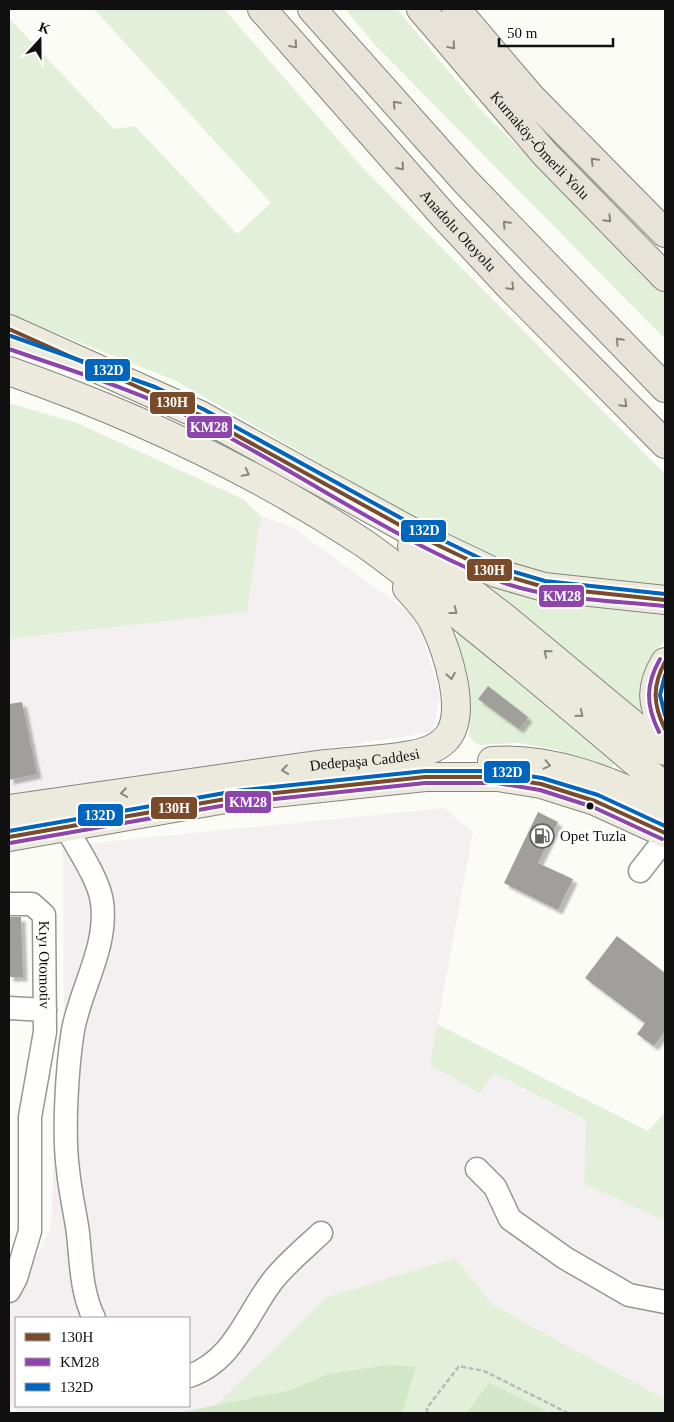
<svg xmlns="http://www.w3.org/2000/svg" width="674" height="1422" font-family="Georgia,serif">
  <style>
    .industrial { fill: #f4f0f2; fill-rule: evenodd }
    .green { fill: #e3f0d9 }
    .forest { fill: #d2e7c8 }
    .building { fill: #a09f9c; filter: url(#shadow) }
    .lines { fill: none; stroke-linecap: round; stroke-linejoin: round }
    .minor-casing { stroke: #969694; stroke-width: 25 }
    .major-casing { stroke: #848481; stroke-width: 30 }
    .highway-casing { stroke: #848481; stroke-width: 30 }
    .path { stroke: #b9b9b8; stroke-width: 2.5; stroke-dasharray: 5 2.5; stroke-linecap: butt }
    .minor { stroke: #fffffe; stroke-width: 22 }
    .major { stroke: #ebeadd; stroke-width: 28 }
    .highway { stroke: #e8e3d9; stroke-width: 28 }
    .bus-1-casing { stroke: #fff; stroke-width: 8 }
    .bus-2-casing { stroke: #fff; stroke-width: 8 }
    .bus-3-casing { stroke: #fff; stroke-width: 8 }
    .bus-1 { stroke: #7a4b2a; stroke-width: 4 }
    .bus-2 { stroke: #8e44ad; stroke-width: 4 }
    .bus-3 { stroke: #0065bd; stroke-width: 4 }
    .oneway { stroke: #87847f }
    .oneway2 { stroke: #888881 }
    .bus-dot { fill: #101010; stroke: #fff; stroke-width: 2 }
    .labels { text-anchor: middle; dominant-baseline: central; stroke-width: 5; stroke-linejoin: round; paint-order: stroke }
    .street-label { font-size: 15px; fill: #101010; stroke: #fff }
    .poi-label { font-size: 15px; fill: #101010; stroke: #fff; text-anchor: start }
    .line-badge { stroke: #fff; stroke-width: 2 }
    .badge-label { font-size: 14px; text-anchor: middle; font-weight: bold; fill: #fff }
  </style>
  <defs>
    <filter id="shadow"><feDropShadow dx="4.5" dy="4.5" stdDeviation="1" flood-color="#0004"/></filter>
  </defs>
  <rect width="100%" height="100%" fill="#fcfcf7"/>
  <path class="industrial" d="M261 516 292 527 418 619 440 696 433 732 9 798V639L247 612Z
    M444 808 473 832 430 1065 494 1073 586 1122 584 1184 665 1221V1399L493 1305 455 1258 208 1413H22L9 1405V1309L51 1227 57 1067 64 1049 63 846ZM16 1318H189V1406H16Z"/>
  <path class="green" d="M94 9H224L362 167 665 474V588L570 580 483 556 176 381 9 314V18L114 129 135 126 237 234 271 203Z
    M345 9H397L480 109 665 293V339L376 46Z
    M9 403 77 423 243 499 261 516 247 612 9 639Z
    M478 575 665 611V641C642 664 639 677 641 709L638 714 475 579Z
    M460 633 617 760 610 769 555 749 517 743 478 745 469 737C472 702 463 670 455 638Z
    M437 1024 648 1131 665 1113V1221L584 1184 586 1121 494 1073 480 1093 430 1065Z
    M455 1258 493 1305 665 1399V1413H208L327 1297Z"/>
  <path class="forest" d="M388 1365 416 1367 402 1413H177L288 1391 328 1374Z
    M489 1383 550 1413H466Z"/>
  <path class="building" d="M488 686 528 717 519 729 478 699Z
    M22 702 37 774 9 780V704Z
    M538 812 558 822 538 863 573 879 558 910 504 883Z
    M9 917H21L23 977H9Z
    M617 936 665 973V1031L654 1046 637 1034 645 1023 585 978Z"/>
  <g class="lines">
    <g class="minor-casing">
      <g id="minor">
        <path d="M66 827C77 848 99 879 102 902 108 947 81 987 73 1030 67 1067 63 1133 68 1170 70 1191 75 1212 78 1233 81 1261 81 1292 94 1318"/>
        <path d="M640 871 665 839"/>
        <path id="s1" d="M9 904H32L44 915 45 1032 30 1117V1231L16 1278 9 1291"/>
        <path d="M9 1008 45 1010"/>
        <path d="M477 1169 495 1187 510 1219 565 1258 629 1295 665 1302"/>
        <path d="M189 1376C234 1361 247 1313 274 1279 288 1262 305 1248 321 1233"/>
      </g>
    </g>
    <g class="major-casing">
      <g id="major">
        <path d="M9 329 200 415 425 539 496 573 544 587 665 600"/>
        <path d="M9 371C132 414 249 468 359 540 382 555 403 573 425 589 508 652 586 721 665 787"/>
        <path d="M412 546 505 618 665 751"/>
        <path d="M665 662C650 687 651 704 665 729"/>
        <path d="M492 761C551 757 615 781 665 809"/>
        <path id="s2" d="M9 809C111 795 214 780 317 765 348 761 380 761 411 755 423 753 437 748 445 740 470 715 446 648 433 621 426 608 417 599 407 588"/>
        <path d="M9 837 237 797 425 777H498L541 784 595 801 665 833"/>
      </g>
    </g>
    <g class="highway-casing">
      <g id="highway">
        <path id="s3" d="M262 9 444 216 510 287 665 444"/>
        <path d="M312 9 466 182 665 388"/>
        <path id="s4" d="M421 9 545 154 665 277"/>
        <path d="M456 9 531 97 665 233"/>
      </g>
    </g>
    <path class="path" d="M427 1413V1408L459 1366 484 1371 568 1413"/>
    <use href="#minor" class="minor"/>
    <use href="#major" class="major"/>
    <use href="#highway" class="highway"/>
    <g class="bus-1-casing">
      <path id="bus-1" d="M9 329 200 415 425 539 496 573 544 587 665 600
        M665 662C652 686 653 705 665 729
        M9 837 237 797 425 777H498L541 784 595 801 665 833"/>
    </g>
    <g class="bus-2-casing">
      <path id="bus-2" d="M9 349C72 371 136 390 196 420 296 470 389 537 493 579 546 600 608 600 664 606
        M659 732C646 706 645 685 660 659
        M10 843 238 803 425 783H497L540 790 593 807 662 839"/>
    </g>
    <g class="bus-3-casing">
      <path id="bus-3" d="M11 336 155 387 203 409 428 533 498 567 545 581 665 594
        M665 675 660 695 665 715
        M9 831 236 791 425 771H499L542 778 598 795 665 826"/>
    </g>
    <use href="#bus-1" class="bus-1"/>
    <use href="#bus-2" class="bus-2"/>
    <use href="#bus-3" class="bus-3"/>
  </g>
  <defs><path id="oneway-chevron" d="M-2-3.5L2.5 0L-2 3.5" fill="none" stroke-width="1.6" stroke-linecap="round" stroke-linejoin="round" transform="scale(1.25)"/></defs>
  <g class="oneway">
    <use href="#oneway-chevron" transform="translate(294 45) rotate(49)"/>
    <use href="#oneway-chevron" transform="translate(452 46) rotate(50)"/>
    <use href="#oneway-chevron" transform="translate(396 104) rotate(-132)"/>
    <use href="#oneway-chevron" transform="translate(594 161) rotate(-134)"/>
    <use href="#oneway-chevron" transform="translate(401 167) rotate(49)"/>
    <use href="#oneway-chevron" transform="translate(608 219) rotate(46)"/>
    <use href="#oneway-chevron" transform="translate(506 224) rotate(-133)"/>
    <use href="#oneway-chevron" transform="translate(511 287) rotate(46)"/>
    <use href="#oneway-chevron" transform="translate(619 341) rotate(-134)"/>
    <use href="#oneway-chevron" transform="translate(624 404) rotate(45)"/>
  </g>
  <g class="oneway2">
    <use href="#oneway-chevron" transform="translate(246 473) rotate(27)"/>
    <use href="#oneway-chevron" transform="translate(454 611) rotate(38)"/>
    <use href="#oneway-chevron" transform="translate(547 653) rotate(-140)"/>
    <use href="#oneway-chevron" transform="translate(451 676) rotate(80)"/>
    <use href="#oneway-chevron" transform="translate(580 714) rotate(39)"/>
    <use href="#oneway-chevron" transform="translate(547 765) rotate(13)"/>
    <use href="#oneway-chevron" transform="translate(285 770) rotate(172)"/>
    <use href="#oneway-chevron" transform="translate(124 793) rotate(172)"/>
  </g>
  <defs>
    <g id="fuel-ring" transform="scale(1.25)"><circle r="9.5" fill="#fff" stroke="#636361" stroke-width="1.5"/><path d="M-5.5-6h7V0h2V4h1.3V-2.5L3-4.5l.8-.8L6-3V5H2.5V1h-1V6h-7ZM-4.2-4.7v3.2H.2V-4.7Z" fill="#636361"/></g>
  </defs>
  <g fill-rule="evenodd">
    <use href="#fuel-ring" x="542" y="836"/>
  </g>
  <circle class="bus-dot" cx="590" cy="806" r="4.5"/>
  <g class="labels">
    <g class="street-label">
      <text stroke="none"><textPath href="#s4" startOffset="181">Kurnaköy-Ömerli Yolu</textPath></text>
      <text stroke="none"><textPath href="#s3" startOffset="296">Anadolu Otoyolu</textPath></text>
      <text stroke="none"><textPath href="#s2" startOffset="359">Dedepaşa Caddesi</textPath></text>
      <text stroke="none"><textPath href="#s1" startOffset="89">Kıyı Otomotiv</textPath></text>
    </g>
    <g class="poi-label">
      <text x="560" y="836">Opet Tuzla</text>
    </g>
  </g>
  <g class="line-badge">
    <rect x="84" y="358" width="47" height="24" rx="5" fill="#0065bd"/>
    <rect x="149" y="391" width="47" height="24" rx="5" fill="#7a4b2a"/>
    <rect x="186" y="415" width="47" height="24" rx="5" fill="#8e44ad"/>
    <rect x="400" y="519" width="47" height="24" rx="5" fill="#0065bd"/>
    <rect x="466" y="558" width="47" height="24" rx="5" fill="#7a4b2a"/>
    <rect x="538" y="584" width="47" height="24" rx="5" fill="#8e44ad"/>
    <rect x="483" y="760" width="48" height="24" rx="5" fill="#0065bd"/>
    <rect x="224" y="790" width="48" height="24" rx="5" fill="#8e44ad"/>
    <rect x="150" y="796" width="48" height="24" rx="5" fill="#7a4b2a"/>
    <rect x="77" y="803" width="47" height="24" rx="5" fill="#0065bd"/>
  </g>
  <g class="badge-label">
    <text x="108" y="375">132D</text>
    <text x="172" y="407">130H</text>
    <text x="209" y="432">KM28</text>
    <text x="424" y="535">132D</text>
    <text x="489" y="575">130H</text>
    <text x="562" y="601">KM28</text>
    <text x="507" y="777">132D</text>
    <text x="248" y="807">KM28</text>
    <text x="174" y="813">130H</text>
    <text x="100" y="820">132D</text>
  </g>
  <rect width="674" height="1422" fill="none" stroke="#101010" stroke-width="20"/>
  <rect x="15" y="1317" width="175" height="90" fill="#ffffff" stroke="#9f9f9f"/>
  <rect x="25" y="1333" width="25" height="8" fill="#7a4b2a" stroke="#9f9f9f"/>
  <text x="60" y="1342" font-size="15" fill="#101010">130H</text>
  <rect x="25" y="1358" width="25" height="8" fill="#8e44ad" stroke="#9f9f9f"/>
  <text x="60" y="1367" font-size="15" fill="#101010">KM28</text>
  <rect x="25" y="1383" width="25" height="8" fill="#0065bd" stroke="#9f9f9f"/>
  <text x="60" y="1392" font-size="15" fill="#101010">132D</text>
  <g transform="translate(40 40) rotate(21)" stroke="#ffffff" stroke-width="4" paint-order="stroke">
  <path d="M0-4L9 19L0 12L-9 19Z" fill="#101010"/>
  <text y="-8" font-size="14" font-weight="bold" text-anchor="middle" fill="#101010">K</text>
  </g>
  <path d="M499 38v8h114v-8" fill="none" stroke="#101010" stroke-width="2.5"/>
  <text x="507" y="38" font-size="15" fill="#101010" stroke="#ffffff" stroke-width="4" paint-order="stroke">50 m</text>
</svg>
